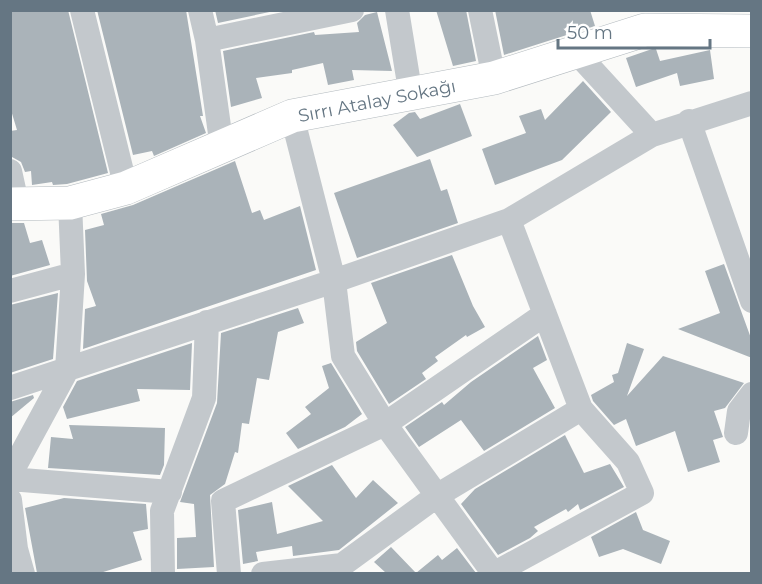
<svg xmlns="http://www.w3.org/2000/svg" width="762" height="584" font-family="Montserrat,sans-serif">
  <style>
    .building { fill: #aab3b9 }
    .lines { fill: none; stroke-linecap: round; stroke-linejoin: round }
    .secondary-casing { stroke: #b3babf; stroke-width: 34 }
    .minor { stroke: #c3c8cc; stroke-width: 24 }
    .secondary { stroke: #fff; stroke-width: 33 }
    .labels { text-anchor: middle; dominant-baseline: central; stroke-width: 6; stroke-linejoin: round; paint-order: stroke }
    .street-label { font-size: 18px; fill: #657683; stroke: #fff }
  </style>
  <rect width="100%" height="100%" fill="#fafaf8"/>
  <path class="building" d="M10 10H68L108 173 67 184 53 185 52 182 32 185 31 171 25 172 21 162 12 157 10 131 17 130 10 107Z
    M97 10H186L203 116H200L206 133 154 156 152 151 133 155Z
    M215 10H279L218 23Z
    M436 10H466L476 61 453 66Z
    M495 10H590L595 26 504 55Z
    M377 12 392 71 352 70 354 80 328 85 323 63 292 70V73L256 78 262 98 231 107 223 51 314 32 315 35 359 32 357 23 365 15Z
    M652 49H656L660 61 710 50 714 79 680 86 677 73 636 87 626 58Z
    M583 81 611 112 562 160 495 185 482 149 526 133 519 116 541 109 545 120Z
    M460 104 472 136 417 157 393 125 409 113 415 112 420 119Z
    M430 159 441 191 447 189 458 223 357 258 334 193Z
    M235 161 252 213 260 210 264 220 300 206 316 270 83 349 85 309 96 306 87 281 85 230 104 225 101 214 133 205Z
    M10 223H24L30 243 42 240 50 265 10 276Z
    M452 255 473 306 485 327 467 337 466 335 435 357 438 361 422 373 426 379 389 404 357 351 356 342 387 323 371 283Z
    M724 264 752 341V358L678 329 720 313 705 271Z
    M58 293 53 359 10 373V305Z
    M298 308 304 323 278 332 269 380 257 378 249 424 242 423 238 453 235 452 225 484 210 495 214 567 177 569V538L196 537 194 504 180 502 217 403 221 333Z
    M538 336 547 360 533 368 555 408 484 451 461 420 419 447 405 427 442 402 444 405 471 382Z
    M192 343 190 390 137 389 140 401 67 419 63 407 77 381Z
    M627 343 644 349 627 396 663 356 744 383 725 408 714 411 723 437 713 440 720 462 688 472 675 431 636 446 626 419 614 425 593 401 591 395 614 382 612 375 618 373Z
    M331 363 362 414 345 427 298 449 286 433 311 414 305 407 329 388 322 366Z
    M33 395 34 398 10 418V402Z
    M69 425 165 428 164 465 160 475 48 468 51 437 73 439Z
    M565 435 584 473 610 464 624 487 580 510 578 504 568 512 566 509 534 527 538 531 530 538 498 555 461 504 475 489Z
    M332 465 356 498 373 480 398 503 339 550 293 556 292 546 256 552 258 561 243 564 238 510 272 502 277 534 323 521 288 486Z
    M64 498 146 504 148 529 133 532 142 560 100 573H37L25 508Z
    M636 512 643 530 670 541 661 564 623 549 599 557 591 537Z
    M391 547 416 573 438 555 442 560 457 548 476 573H386L374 562Z"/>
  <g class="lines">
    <g class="secondary-casing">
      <path id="secondary" d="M10 204 70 203 126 188 292 116 494 78 645 30 752 31"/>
    </g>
    <path class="minor" d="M82 10 126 188
      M200 10 207 40 352 10
      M397 10 411 96
      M480 10 494 78
      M207 40 222 148
      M575 51 652 135
      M292 116 334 281 343 356 385 424 494 574
      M689 121 752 301
      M10 171 17 203
      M509 220 652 135 752 103
      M10 291 73 274
      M10 388 334 281 509 220 581 409 628 462 642 493 493 574
      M736 433 739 411 752 394
      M10 475 67 370 73 274 70 203
      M10 479 170 492
      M10 500 16 549 23 574
      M163 574 162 511 204 398 207 322
      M229 574 223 501 385 424 545 314
      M263 574 342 565 438 495 581 409"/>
    <use href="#secondary" class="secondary"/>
  </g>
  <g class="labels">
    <g class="street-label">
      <text transform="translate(377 101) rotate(-11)">Sırrı Atalay Sokağı</text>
    </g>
  </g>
  <rect width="762" height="584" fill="none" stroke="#657683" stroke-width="24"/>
  <path d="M558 39v9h152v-9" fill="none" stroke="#657683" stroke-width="3"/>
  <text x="567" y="39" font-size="18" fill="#657683" stroke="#ffffff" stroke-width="4.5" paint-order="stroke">50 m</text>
</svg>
